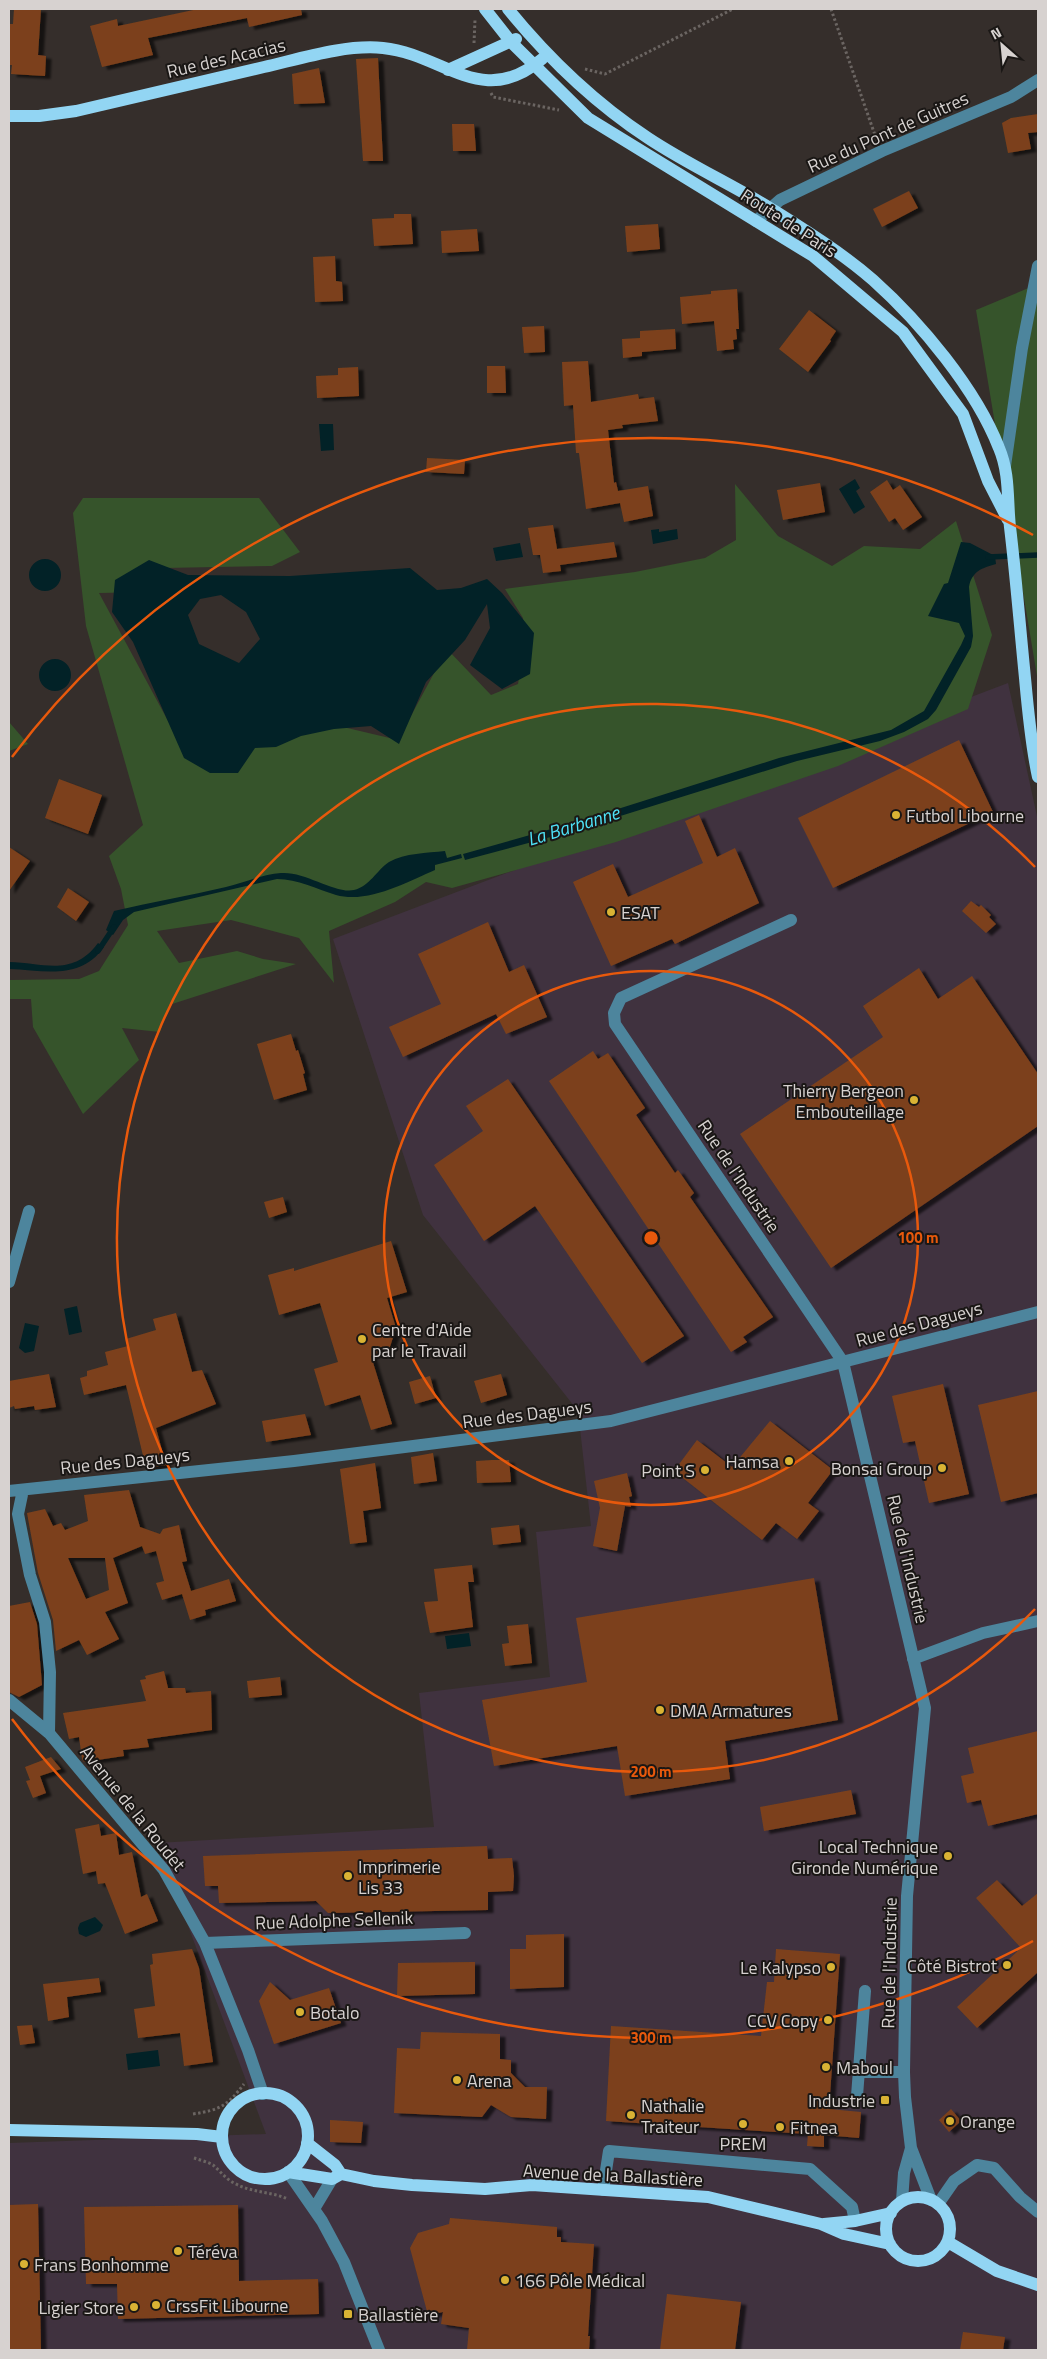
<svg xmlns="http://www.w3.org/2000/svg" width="1047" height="2359" font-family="'Titillium Web',sans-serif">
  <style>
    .industrial { fill: #40323f }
    .green { fill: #36542b }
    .water { fill: #022227; fill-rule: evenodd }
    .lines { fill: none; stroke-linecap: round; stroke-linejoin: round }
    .stream { stroke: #022227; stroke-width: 5.5 }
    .building { fill: #7c411b; fill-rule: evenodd; filter: url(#shadow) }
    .path { stroke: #6b6562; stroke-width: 3; stroke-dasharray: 2.5 2.5; stroke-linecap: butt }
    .minor { stroke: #4d859d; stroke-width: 12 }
    .major { stroke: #92d5f3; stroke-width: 12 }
    .ring { fill: none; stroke: #e8590c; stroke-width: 2.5 }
    .poi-dot { fill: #d9b334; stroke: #1a1715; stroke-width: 2 }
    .labels { text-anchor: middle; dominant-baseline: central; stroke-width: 4; stroke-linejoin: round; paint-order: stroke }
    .street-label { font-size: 18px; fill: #d7d2d0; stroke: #1a1715 }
    .poi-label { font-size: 18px; fill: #d7d2d0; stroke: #1a1715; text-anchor: start }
    .water-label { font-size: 19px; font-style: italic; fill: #4fe3f8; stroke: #1a1715 }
    .centre { fill: #e8590c; stroke: #1a1715; stroke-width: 2.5 }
    .ring-label { font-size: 15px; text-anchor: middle; font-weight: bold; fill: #e8590c; stroke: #1a1715; stroke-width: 4; stroke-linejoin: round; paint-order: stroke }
  </style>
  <defs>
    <filter id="shadow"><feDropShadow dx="5.5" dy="3" stdDeviation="1" flood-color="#0009"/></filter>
  </defs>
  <rect width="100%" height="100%" fill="#352e2b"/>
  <path class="industrial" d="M1008 683 1038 821V2350H9V2143L266 2134 157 1843 434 1827 419 1693 550 1677 536 1532 591 1526 578 1411 423 1215 333 939Z"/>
  <path class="green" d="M1038 284V682L976 310Z
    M735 484 778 536 832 566 864 546 920 549 956 521 992 635 968 709 838 766 616 842 452 888 426 882 395 902 329 931 334 983 299 938 231 920 157 931 179 963 237 951 263 959 296 964 169 1005 160 1032 122 1028 139 1060 83 1114 33 1027 31 999H9V980L79 979 99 971 128 925 121 889 109 856 143 825 86 626 73 513 83 498H259L300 552 272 566 163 568 149 592 99 593 174 732 305 718 398 740 447 649 491 695 518 684 524 646 523 618 505 589 635 572 705 558 736 540Z
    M9 722 28 744 9 751Z"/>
  <path class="water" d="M319 424H333L334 450 321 451Z
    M855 479 860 488 856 491 865 507 854 514 839 489Z
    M659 529V532L677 529 678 539 653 544 651 530Z
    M961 542 970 543 995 556 996 564C982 568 972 571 969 587L973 636 971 647 936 710 928 719 904 732 880 741 797 761 569 832 465 860 463 854 583 820 779 758 891 730 924 711 961 645 965 636 959 623 928 616 944 584 948 583Z
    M520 543 523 557 496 561 493 548Z
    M29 575a16 16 0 1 1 32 0a16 16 0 1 1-32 0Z
    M149 560 188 575 290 576 410 568 437 590 461 588 487 579 502 593 534 633 530 674 502 689 470 665 490 628 487 604 465 640 426 682 399 744 371 726 334 729 301 736 276 747 255 748 238 773H210L184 758 133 642 112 612 115 580ZM221 595 246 612 260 639 239 663 199 644 188 615 200 599Z
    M39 675a16 16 0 1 1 32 0a16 16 0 1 1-32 0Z
    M445 851 447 858 461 854 462 858 435 865V870C407 882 368 904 336 895 316 889 298 879 277 879L134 912 123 920 113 935 106 930 114 911C151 902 189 896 226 887 244 883 262 874 281 873 305 871 335 894 354 890 370 886 376 871 389 862 405 853 427 853 445 851Z
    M98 943 104 947C80 981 44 970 9 969V962C45 963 73 977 98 943Z
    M77 1306 82 1332 69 1335 64 1309Z
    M25 1323 39 1326 34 1351 25 1353 19 1348Z
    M469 1633 471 1646 447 1649 445 1636Z
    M95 1917 103 1925 100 1931 86 1937 79 1934 78 1928 80 1923Z
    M158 2050 160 2066 128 2070 126 2054Z"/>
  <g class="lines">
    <path class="stream" d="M988 557 1038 555
      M98 951 114 927"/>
  </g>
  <path class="building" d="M14 9H41L38 55 46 56 45 76 11 74 12 65H9V24H13Z
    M198 9H301L302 15 249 27 247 18 148 38 153 55 102 67 90 26 117 19 118 26Z
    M378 58 383 161H363L356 59Z
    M319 68 325 103 294 104 292 74Z
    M1038 114V132L1028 133 1031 149 1008 153 1002 123 1011 118Z
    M452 124H474L476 151H453Z
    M909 191 918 208 882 227 873 209Z
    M394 214H411L413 244 374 246 372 219 394 218Z
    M658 224 660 249 627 252 625 226Z
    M477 229 479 251 442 253 441 231Z
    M335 256 336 281 342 282 343 301 315 302 313 257Z
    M737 289 739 329H736L737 339 733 340 734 349 717 351 714 321 682 324 680 297 711 294V291Z
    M809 310 836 331 830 340 831 341 808 372 779 349Z
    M544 326 545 352 524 353 522 327Z
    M675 329 676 349 642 352V356L623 358 622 339 640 338V331Z
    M588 361 591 402 638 394 639 399 654 397 658 421 622 425 623 428 608 430 614 483 616 482 618 491 648 486 653 516 624 522 620 503 586 509 579 453H576L573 405 564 406 562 362Z
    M487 366H505L506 393H487Z
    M358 367 359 396 317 398 316 376 338 375V368Z
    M427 458 465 460 464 474 426 472Z
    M887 480 893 490 900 485 922 517 903 530 895 518 889 522 870 492Z
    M820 483 825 512 783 520 777 490Z
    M553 525 557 549 614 542 617 557 560 565 561 571 543 573 540 555H533L528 528Z
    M959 740 993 812 833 888 798 818Z
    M59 779 102 795 88 834 45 818Z
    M699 815 717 857 735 848 759 903 675 944 672 939 611 966 573 882 613 864 628 897 703 863 685 821Z
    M9 847 30 861 9 891Z
    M68 888 89 902 76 921 57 907Z
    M971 901 979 907 981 905 991 915 989 917 996 924 986 933 962 911Z
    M488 922 509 972 524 965 547 1017 506 1034 496 1014 403 1057 389 1027 441 1004 418 954Z
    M919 968 938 999 972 976 1038 1074V1126L831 1268 740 1134 883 1037 863 1006Z
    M291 1034 296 1051 298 1050 305 1073 303 1074 307 1090 274 1100 257 1044Z
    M593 1051 598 1059 608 1053 645 1108 636 1115 675 1173 678 1170 694 1193 690 1197 773 1317 743 1337 747 1342 731 1352 549 1081Z
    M508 1079 684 1336 642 1363 535 1206 484 1241 434 1165 483 1131 466 1106Z
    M283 1197 287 1212 269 1218 264 1202Z
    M391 1241 407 1292 387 1298 396 1328 389 1350 371 1356 392 1424 371 1430 360 1395 325 1406 314 1369 338 1362 320 1303 279 1315 268 1275 294 1268V1271Z
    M176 1313 192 1372 202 1370 216 1404 156 1428 166 1465 146 1468 126 1385 84 1395 80 1378 87 1376V1371L108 1365 105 1352 128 1346 126 1339 156 1330 153 1319Z
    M49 1374 56 1407 35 1410 34 1406 15 1409 14 1406 9 1408V1381Z
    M501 1374 507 1395 481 1403 474 1381Z
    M430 1376 436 1398 415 1404 409 1382Z
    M943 1384 969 1494 929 1503 915 1441 903 1443 892 1396Z
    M1038 1391V1493L1001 1502 978 1405Z
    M305 1414 311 1435 266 1442 262 1421Z
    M770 1421 833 1470 808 1503 819 1511 797 1539 776 1523 762 1540 674 1471 697 1440 732 1467Z
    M433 1453 437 1481 414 1484 411 1457Z
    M492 1460H509L511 1482 477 1483 476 1461Z
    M375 1463 381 1508 363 1511 367 1542 350 1544 340 1469Z
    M627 1473 632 1496 629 1497 631 1507 625 1506 617 1551 593 1546 600 1508 594 1481Z
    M129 1490 140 1527 160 1534 163 1529 179 1525 187 1561 182 1562 191 1591 229 1579 236 1601 205 1610 206 1615 190 1620 182 1594 162 1600 156 1583 164 1581 156 1551 145 1554 142 1546 113 1558 128 1603 105 1612 119 1639 87 1655 79 1640 56 1651 53 1620 38 1573 27 1513 45 1509 53 1526 61 1523 65 1530 88 1521 84 1495ZM68 1558H105L109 1590 86 1599Z
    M519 1525 521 1542 493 1545 491 1528Z
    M472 1565 474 1582H468L473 1627 430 1633 424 1602 438 1601 434 1569Z
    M814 1578 838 1720 725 1741 730 1779 625 1796 617 1746 494 1766 482 1700 587 1682 576 1618Z
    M30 1602 37 1624 42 1685 19 1697 9 1692V1606Z
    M528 1624 532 1663 505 1666 502 1644 509 1643 507 1626Z
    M164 1671 168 1688H185L186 1693 211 1691 212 1730 147 1739 149 1747 123 1750 124 1756 84 1762 82 1759 79 1737 69 1739 63 1713 146 1701 140 1680 146 1679 145 1676Z
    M280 1677 282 1695 249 1698 247 1681Z
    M1038 1731V1814L988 1826 981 1800 967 1803 961 1776 974 1773 968 1748Z
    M51 1757 61 1769 40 1776 46 1793 33 1798 26 1781 30 1780 25 1767Z
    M851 1790 856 1814 764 1831 760 1807Z
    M99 1824 101 1836 116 1833 119 1855 132 1852 141 1897 147 1894 158 1921 125 1934 105 1883 98 1884 96 1871 83 1874 75 1829Z
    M487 1846 488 1859 512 1858 514 1876 513 1891 488 1892V1910L328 1913 316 1901 219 1903 218 1886H205L203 1856Z
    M997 1880 1022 1906 1038 1893V1972L977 2028 957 2007 1021 1948 976 1898Z
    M564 1934V1987L510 1989V1949H526V1935Z
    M192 1949 199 1968 213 2062 184 2066 180 2033 138 2038 134 2009 155 2006 150 1965 153 1964 152 1954Z
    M776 1949 840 1954 829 2109 861 2112 859 2138 824 2135V2147L807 2146 808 2134 606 2121 611 2026 761 2036 767 1982H774Z
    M475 1962V1994L397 1996 398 1963Z
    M99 1978 101 1992 67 1997 69 2017 48 2021 43 1984Z
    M270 1982 290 2000 329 1988 341 2023 274 2044 259 2001Z
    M32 2025 35 2043 20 2045 17 2026Z
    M421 2032 500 2034V2059L511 2060V2073L525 2087H547L546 2119 511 2117 491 2105 482 2117 394 2113 397 2048 420 2049Z
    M951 2109 961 2121 949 2132 939 2120Z
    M330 2120 363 2122 361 2143 330 2142Z
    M38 2204 41 2350H9V2205Z
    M238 2205 239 2281 318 2279 319 2314 118 2319 117 2284H86L84 2207Z
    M450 2218 557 2227V2237H561V2242L594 2244 588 2336H590L589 2350H467L469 2328 441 2324 443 2312 428 2315 410 2248 418 2233 449 2224Z
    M667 2294 741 2302 735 2350H660Z
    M963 2332 1005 2337 1003 2350H960Z"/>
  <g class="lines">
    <path class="path" d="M831 9 876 138
      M474 43 475 20
      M585 69 605 74 733 9
      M491 93 493 97 559 110
      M193 2114C220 2110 227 2106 244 2084
      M194 2158C200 2160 208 2162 213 2165 220 2171 226 2179 234 2183 252 2193 269 2191 288 2199"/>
    <path class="minor" d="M756 221 780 200 882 151 1011 97 1038 80
      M1005 466 1022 348 1038 266
      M791 920 621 998 614 1013 615 1024 843 1362 925 1708 907 1896 904 2072 905 2097 911 2148 931 2200
      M9 1282 29 1211
      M23 1490 18 1514 30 1575 45 1622 50 1672 49 1733
      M9 1491 294 1461 611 1421 1038 1312
      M913 1659 983 1633 1038 1621
      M9 1700 49 1733 164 1870 205 1943 248 2050 263 2094
      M205 1943 465 1933
      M859 2072H904
      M857 2096 865 1991
      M288 2172 322 2221 344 2262 379 2350
      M603 2190 609 2151 810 2169 852 2207 855 2221
      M902 2201 904 2173 911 2148
      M938 2204 954 2181 977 2165 994 2168 1020 2197 1038 2212
      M314 2209 332 2179"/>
    <path class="major" d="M485 9 511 42 588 118 813 256 903 332 963 414 988 481 1008 520
      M508 9C548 58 595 103 648 138 687 164 731 184 770 208 805 230 842 253 873 280 921 323 976 389 999 448 1010 474 1007 500 1010 527 1016 577 1020 628 1025 678 1028 711 1031 745 1038 777
      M448 70 516 39
      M9 116H39L76 111C138 96 201 82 264 67 299 59 346 44 383 48 444 54 482 110 542 59
      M222 2136a43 43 0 1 1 86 0a43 43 0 1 1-86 0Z
      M9 2130 197 2134 222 2137
      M307 2143 335 2165 341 2174
      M288 2172 332 2179 341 2174 374 2181 412 2185 485 2189 532 2185 708 2197 821 2224 844 2234 890 2244
      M886 2229a32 32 0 1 1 64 0a32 32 0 1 1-64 0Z
      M824 2224 855 2221 891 2213
      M948 2242 997 2271 1038 2285"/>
  </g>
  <g class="ring">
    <circle cx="651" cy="1238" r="267"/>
    <path d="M1035 1609A534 534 0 1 1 1035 867"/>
    <path d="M1033 1941A800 800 0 0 1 12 1719M12 757A800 800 0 0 1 1033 535"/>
  </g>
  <g class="poi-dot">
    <circle cx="896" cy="815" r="5"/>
    <circle cx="611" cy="912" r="5"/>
    <circle cx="914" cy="1100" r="5"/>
    <circle cx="362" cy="1339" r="5"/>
    <circle cx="789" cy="1461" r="5"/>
    <circle cx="942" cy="1468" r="5"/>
    <circle cx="705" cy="1470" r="5"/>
    <circle cx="660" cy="1710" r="5"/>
    <circle cx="948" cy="1856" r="5"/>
    <circle cx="348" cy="1876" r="5"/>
    <circle cx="1007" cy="1965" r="5"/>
    <circle cx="831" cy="1967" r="5"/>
    <circle cx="300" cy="2012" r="5"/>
    <circle cx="828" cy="2020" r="5"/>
    <circle cx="826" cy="2067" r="5"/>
    <circle cx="457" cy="2080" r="5"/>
    <rect x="880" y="2095" width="10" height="10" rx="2.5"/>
    <circle cx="631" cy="2115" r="5"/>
    <circle cx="950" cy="2121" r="5"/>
    <circle cx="743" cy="2124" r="5"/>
    <circle cx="780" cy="2127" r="5"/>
    <circle cx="178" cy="2251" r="5"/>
    <circle cx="24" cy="2264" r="5"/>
    <circle cx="505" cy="2280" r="5"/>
    <circle cx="156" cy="2305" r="5"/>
    <circle cx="134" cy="2307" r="5"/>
    <rect x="343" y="2309" width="10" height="10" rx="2.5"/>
  </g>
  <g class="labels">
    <g class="street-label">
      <text transform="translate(226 58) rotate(-13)">Rue des Acacias</text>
      <text transform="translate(888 132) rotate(-24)">Rue du Pont de Guitres</text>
      <text transform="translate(789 223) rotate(33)">Route de Paris</text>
      <text transform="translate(739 1176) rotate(56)">Rue de l'Industrie</text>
      <text transform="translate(919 1324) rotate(-15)">Rue des Dagueys</text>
      <text transform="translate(527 1414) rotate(-7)">Rue des Dagueys</text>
      <text transform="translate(125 1461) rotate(-6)">Rue des Dagueys</text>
      <text transform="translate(908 1559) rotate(77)">Rue de l'Industrie</text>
      <text transform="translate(133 1808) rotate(51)">Avenue de la Roudet</text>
      <text transform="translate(334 1920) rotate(-2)">Rue Adolphe Sellenik</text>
      <text transform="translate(889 1963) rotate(-89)">Rue de l'Industrie</text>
      <text transform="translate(613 2175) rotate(3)">Avenue de la Ballastière</text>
    </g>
    <g class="poi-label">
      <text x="906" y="815">Futbol Libourne</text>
      <text x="621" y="912">ESAT</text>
      <text x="904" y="1090" text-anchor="end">Thierry Bergeon<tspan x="904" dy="21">Embouteillage</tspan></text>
      <text x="372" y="1329">Centre d'Aide<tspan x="372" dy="21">par le Travail</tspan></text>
      <text x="779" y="1461" text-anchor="end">Hamsa</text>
      <text x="932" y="1468" text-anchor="end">Bonsai Group</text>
      <text x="695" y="1470" text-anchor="end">Point S</text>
      <text x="670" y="1710">DMA Armatures</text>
      <text x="938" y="1846" text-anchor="end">Local Technique<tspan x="938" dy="21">Gironde Numérique</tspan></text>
      <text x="358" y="1866">Imprimerie<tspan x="358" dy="21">Lis 33</tspan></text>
      <text x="997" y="1965" text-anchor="end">Côté Bistrot</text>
      <text x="821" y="1967" text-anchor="end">Le Kalypso</text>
      <text x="310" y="2012">Botalo</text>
      <text x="818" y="2020" text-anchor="end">CCV Copy</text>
      <text x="836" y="2067">Maboul</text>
      <text x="467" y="2080">Arena</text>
      <text x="875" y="2100" text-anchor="end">Industrie</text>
      <text x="641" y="2105">Nathalie<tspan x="641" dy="21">Traiteur</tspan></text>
      <text x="960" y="2121">Orange</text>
      <text x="790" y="2127">Fitnea</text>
      <text x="743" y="2143" text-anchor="middle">PREM</text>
      <text x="188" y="2251">Téréva</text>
      <text x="34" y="2264">Frans Bonhomme</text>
      <text x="515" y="2280">166 Pôle Médical</text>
      <text x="166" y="2305">CrssFit Libourne</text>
      <text x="124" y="2307" text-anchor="end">Ligier Store</text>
      <text x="358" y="2314">Ballastière</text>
    </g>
    <g class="water-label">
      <text transform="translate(573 825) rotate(-17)">La Barbanne</text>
    </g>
  </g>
  <circle cx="651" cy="1238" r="8" class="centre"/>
  <g class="ring-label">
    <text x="918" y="1243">100 m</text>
    <text x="651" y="1777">200 m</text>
    <text x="651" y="2043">300 m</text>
  </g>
  <rect width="1047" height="2359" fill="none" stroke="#d7d2d0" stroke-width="20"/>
  <g transform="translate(1002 45) rotate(333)" stroke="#1a1715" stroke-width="4" paint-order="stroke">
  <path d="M0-4L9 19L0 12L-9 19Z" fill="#d7d2d0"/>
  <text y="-8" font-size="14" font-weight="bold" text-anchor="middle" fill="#d7d2d0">N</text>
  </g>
</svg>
